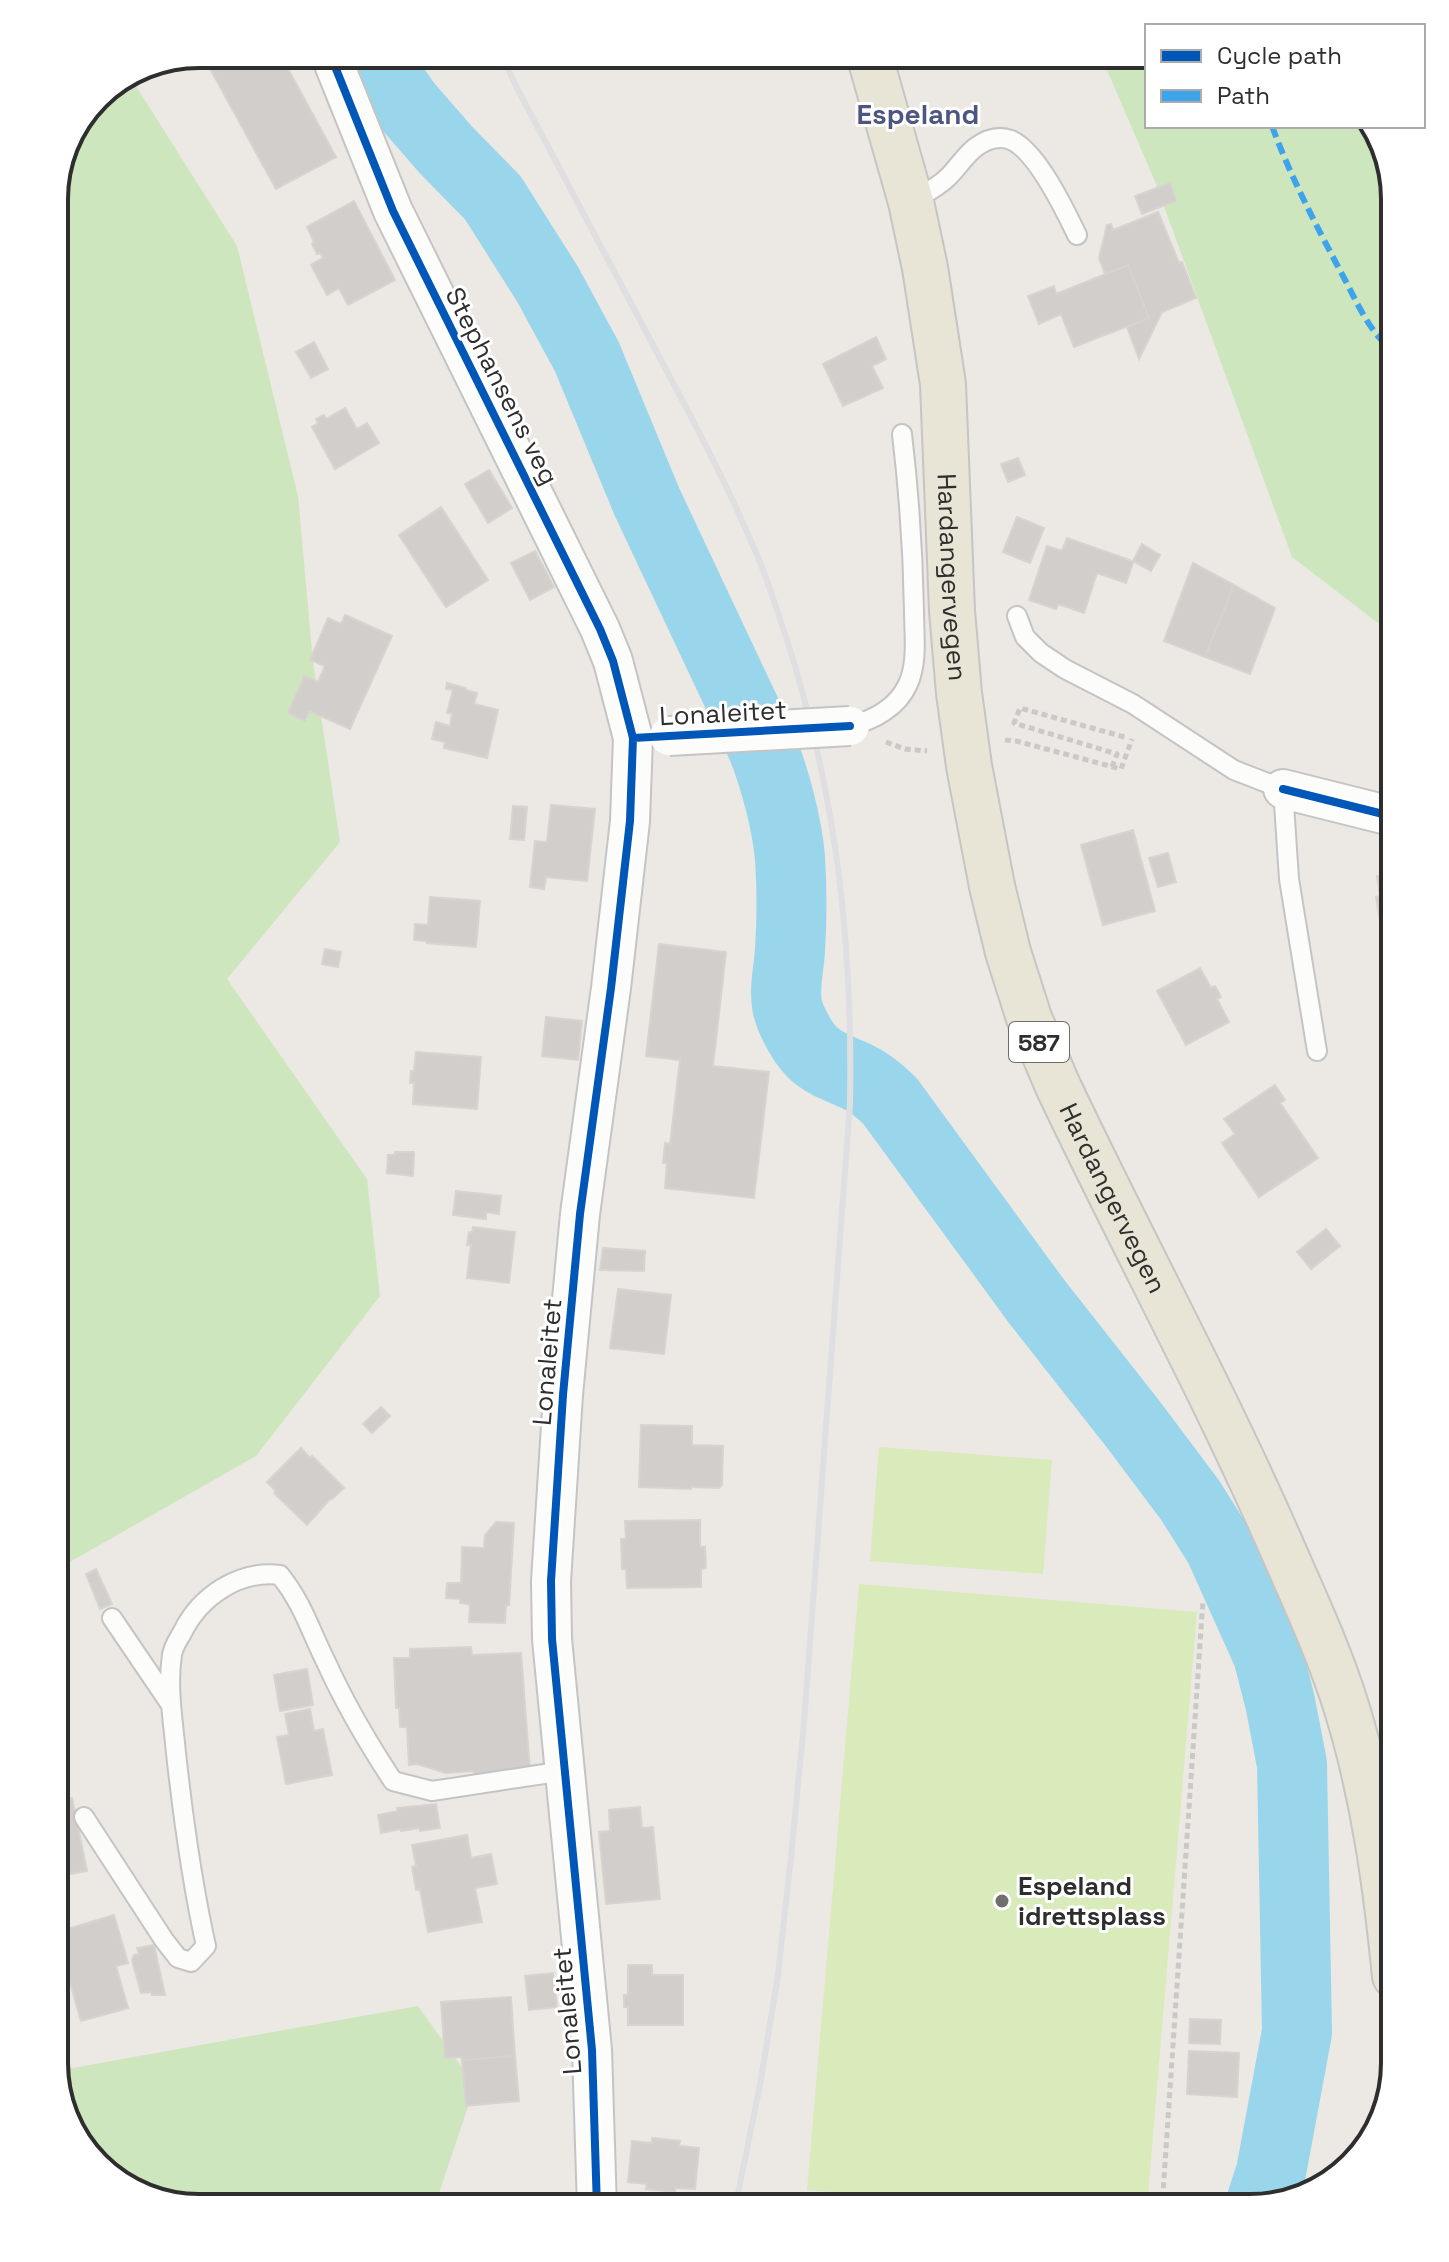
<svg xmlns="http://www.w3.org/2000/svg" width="1449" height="2262" font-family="'Space Grotesk',sans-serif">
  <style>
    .green { fill: #cee6be }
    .pitch { fill: #d9eabb }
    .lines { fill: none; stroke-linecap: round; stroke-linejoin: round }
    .river { stroke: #99d6ec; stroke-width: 70 }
    .building { fill: #d1cecb; stroke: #d7d4d0; stroke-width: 2 }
    .lane-casing { stroke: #c5c4c5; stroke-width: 22 }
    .street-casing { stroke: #c5c4c5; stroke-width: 42 }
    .primary-casing { stroke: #c6c5c4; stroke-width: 48 }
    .path { stroke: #c9c9c8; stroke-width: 5; stroke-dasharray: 6 4; stroke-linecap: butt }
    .lane { stroke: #fcfcfb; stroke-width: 18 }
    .street { stroke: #fcfcfb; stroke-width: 38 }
    .primary { stroke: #e8e4d6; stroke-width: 44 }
    .rail { stroke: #dfdfe1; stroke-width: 6 }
    .street-bridge-casing { stroke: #c5c4c5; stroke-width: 42; stroke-linecap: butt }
    .street-bridge { stroke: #fcfcfb; stroke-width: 38 }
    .quiet { stroke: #3ea3eb; stroke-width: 6; stroke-dasharray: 12 6; stroke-linecap: butt }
    .cycleway-casing { stroke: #fff; stroke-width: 13 }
    .cycleway { stroke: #0057b8; stroke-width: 8 }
    .poi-dot { fill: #706f6e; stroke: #fff; stroke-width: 3 }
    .labels { text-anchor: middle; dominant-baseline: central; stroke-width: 6; stroke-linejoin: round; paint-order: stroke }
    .shield { fill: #fff; stroke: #6d6d6d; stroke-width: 2 }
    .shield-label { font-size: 24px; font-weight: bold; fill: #2e2e2e }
    .street-label { font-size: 26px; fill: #2e2e2e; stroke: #fff }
    .poi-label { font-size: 26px; font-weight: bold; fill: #2e2e2e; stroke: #fff; text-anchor: start }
    .neighbourhood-label { font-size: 28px; font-weight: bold; fill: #4d5680; stroke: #fff }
    .rim { fill: none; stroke: #2e2e2e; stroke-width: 4 }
  </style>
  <rect width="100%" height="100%" fill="#ece8e4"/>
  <path class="green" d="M1100 54H1147V126H1372L1380 135 1395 199V636L1292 557 1154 179Z
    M129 75 237 246 298 496 313 662 340 842 227 979 367 1179 380 1296 256 1456 54 1571V190L97 96Z
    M418 2006 475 2086 434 2208H190L119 2184 69 2127 56 2071Z"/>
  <path class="pitch" d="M879 1447 1052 1460 1043 1574 870 1561Z
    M859 1584 1197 1612 1147 2208H1025L807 2190Z"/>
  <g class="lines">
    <path class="river" d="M378 54 380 66 406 104 446 150 493 198 548 285 587 357 647 502 762 746C775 779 787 823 790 858 792 889 792 920 790 950 789 969 784 986 787 1005 790 1020 802 1042 813 1053 826 1065 841 1069 856 1076 869 1082 880 1091 890 1101L1037 1302 1133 1424 1190 1500 1219 1546 1268 1655 1280 1702 1292 1764 1297 2032 1271 2172 1260 2206"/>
  </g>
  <path class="building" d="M202 54H280L336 157 276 189Z
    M1170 183 1176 201 1142 214 1135 196Z
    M354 201 395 280 348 305 339 288 327 295 311 265 323 258 320 253 317 254 312 244 314 242 307 227Z
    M1158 212 1179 263 1182 262 1196 298 1162 312 1139 359 1127 327 1149 318 1128 265 1105 274 1099 258 1107 225 1111 224 1113 230Z
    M1128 265 1149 318 1074 347 1061 314 1039 324 1028 296 1054 286 1056 294Z
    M876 337 886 359 872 366 883 388 843 406 823 364Z
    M314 342 328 369 311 378 296 352Z
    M345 408 357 429 367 423 379 443 335 469 312 427 318 423 316 419 324 415 326 419Z
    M1018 458 1025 475 1008 482 1001 464Z
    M489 470 512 508 488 523 465 484Z
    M441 507 488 580 446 607 399 535Z
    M1017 517 1044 528 1030 563 1003 552Z
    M1067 538 1130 560 1133 563 1126 583 1097 573 1084 613 1058 604 1056 609 1029 600 1047 546 1062 551Z
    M1142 544 1160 555 1151 571 1133 561Z
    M535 551 554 587 530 600 511 563Z
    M1193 563 1234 585 1205 657 1164 641Z
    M1234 585 1275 608 1250 674 1205 657Z
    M345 615 392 636 350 729 309 711 305 721 288 713 304 676 318 682 325 666 310 660 328 618 341 624Z
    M447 683 466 688V690L477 693 474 704 498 710 487 758 444 748 445 742 432 739 436 722 450 726 452 714 447 713 453 690 446 689Z
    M551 805 595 809 587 881 546 877 544 889 530 887 535 841 547 842Z
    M513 806 527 807 524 840 510 839Z
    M1133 830 1155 911 1103 925 1081 845Z
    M1168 853 1176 882 1158 887 1149 858Z
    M1395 873V949L1391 950 1387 930 1382 931 1376 897 1380 896 1377 876Z
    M430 897 480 901 476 947 427 943V941L414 940 415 924 428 925Z
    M659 944 726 952 713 1066 769 1072 754 1198 665 1188 667 1163H663L665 1143 670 1144 680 1060 646 1056Z
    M325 949 341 952 338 967 322 964Z
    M1200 968 1211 988 1215 986 1221 997 1217 999 1229 1022 1186 1045 1157 991Z
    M546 1017 582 1021 578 1060 542 1056Z
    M416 1052 481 1057 477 1109 413 1104 414 1083H410L411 1071H414Z
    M1275 1085 1285 1100 1280 1103 1318 1158 1259 1197 1222 1143 1235 1134 1224 1119Z
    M395 1152H414L413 1176 387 1173 388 1155H395Z
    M456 1191 501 1196 499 1214 486 1212V1219L453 1215Z
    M473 1227 515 1232 509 1283 467 1278 471 1245H467L469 1232 472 1233Z
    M1326 1229 1340 1246 1311 1269 1297 1252Z
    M603 1248 645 1251 644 1271 600 1270Z
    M618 1289 671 1295 664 1354 610 1348Z
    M381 1407 390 1416 372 1433 363 1424Z
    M641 1425 692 1426V1445L723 1446 722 1485 719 1488 691 1487V1489L639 1487Z
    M301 1448 310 1458 312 1456 344 1488 332 1499 331 1498 307 1525 274 1493 276 1491 267 1482Z
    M700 1520V1547H705L706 1568 701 1569V1587L627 1588 626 1569H622L621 1539H626L625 1521Z
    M496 1522 514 1523 509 1605H506L505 1623 469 1622 470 1604 460 1603V1599L446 1598 447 1583H461L462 1547 484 1548 485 1535Z
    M96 1569 112 1604 100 1609 86 1574Z
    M471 1647 472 1655 521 1653 530 1771 474 1775V1771L446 1773 417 1764 409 1765 407 1727H400L399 1708H396L394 1658H410V1649Z
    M307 1669 313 1705 280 1711 274 1675Z
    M54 1686 64 1715 54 1718Z
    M310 1709 314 1731 323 1729 332 1775 286 1784 277 1737 289 1735 285 1714Z
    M72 1798 87 1871 54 1877V1801Z
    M436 1804 440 1828 420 1831 419 1828 401 1831V1829L381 1833 378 1815 398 1811 397 1808Z
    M640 1807 642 1828 653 1827 660 1899 606 1904 599 1832 610 1831 609 1810Z
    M467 1835 471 1858 491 1854 497 1884 475 1888 482 1922 428 1932 420 1889 416 1890 412 1867 416 1866 412 1845Z
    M114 1915 128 1963 116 1966 128 2008 81 2021 69 1979 61 1981 54 1955V1933Z
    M154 1945 165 1995H152V1992L141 1993 132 1960 134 1955 139 1954 137 1948Z
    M628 1965H652V1975H683V2025H628V2007H624V1995H628Z
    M553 1973 557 2007 529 2010 525 1976Z
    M511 1997 515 2056 462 2060V2057L445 2058 441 2002Z
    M1190 2019 1221 2020 1220 2044 1189 2043Z
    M1189 2051 1239 2053 1237 2097 1187 2094Z
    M515 2056 519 2101 466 2106 462 2060Z
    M652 2138 680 2141 679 2146 699 2148 695 2189 675 2188V2192L646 2189 647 2184 628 2182 632 2141 652 2143Z"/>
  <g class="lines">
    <g class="lane-casing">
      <path id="lane" d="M911 202C922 195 937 188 947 178 957 169 965 155 976 147 987 139 998 135 1011 140 1037 151 1065 210 1077 235
        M1017 616 1025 637 1041 653 1065 669 1133 704 1234 770 1283 789 1289 879 1317 1051
        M850 726C874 720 898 707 908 684 918 662 914 635 914 611 913 552 909 493 902 434
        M112 1618 171 1705
        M84 1817 164 1940 178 1958 191 1962 206 1946C192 1883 183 1817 176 1753 173 1720 167 1687 172 1655 173 1647 178 1640 182 1633 200 1596 239 1570 280 1575 303 1604 310 1630 326 1662 345 1704 368 1743 393 1781L432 1791 564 1771"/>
    </g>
    <g class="street-casing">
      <path id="street" d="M330 54 393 211 600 629 613 661 633 738 630 821 611 988 580 1214 563 1395 551 1581 552 1639 592 2050 597 2208
        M1283 789 1395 817"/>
    </g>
    <g class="primary-casing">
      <g id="primary">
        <path id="s1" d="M869 54 911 202 925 268 943 384 952 611 959 693 969 766 992 886 1008 952 1029 1018 1057 1084C1129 1237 1211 1386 1279 1541 1303 1596 1329 1651 1347 1709 1374 1797 1386 1886 1395 1976"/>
      </g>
    </g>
    <path class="path" d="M1005 740 1016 741 1121 769 1132 739
      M886 742 905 749 927 751
      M1112 767 1117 754 1014 723 1020 708 1128 738
      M1162 2208 1203 1600"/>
    <use href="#lane" class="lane"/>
    <use href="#street" class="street"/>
    <use href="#primary" class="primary"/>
    <path class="rail" d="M501 54 517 88C565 178 613 269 661 360 695 424 729 488 757 555 768 580 776 608 785 634 836 790 853 941 850 1104L804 1723 791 1857 778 1975 760 2085 735 2208"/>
    <g class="street-bridge-casing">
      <path id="street-bridge" d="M669 736 850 726"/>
    </g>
    <use href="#street-bridge" class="street-bridge"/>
    <path class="quiet" d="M1272 126C1291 178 1317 227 1343 276 1356 300 1371 337 1395 351"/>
    <g class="cycleway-casing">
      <path id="cycleway" d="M330 54 393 211 600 629 613 661 633 738 630 821 611 988 580 1214 563 1395 551 1581 552 1639 592 2050 597 2208
        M633 738 850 726
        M1283 789 1395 817"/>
    </g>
    <use href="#cycleway" class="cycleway"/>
  </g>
  <circle class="poi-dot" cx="1002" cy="1901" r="8"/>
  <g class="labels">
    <rect class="shield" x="1009" y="1022" width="60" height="40" rx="6"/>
    <g class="shield-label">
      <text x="1039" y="1042">587</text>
    </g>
    <g class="street-label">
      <text transform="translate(502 386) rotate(63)">Stephansens veg</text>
      <text stroke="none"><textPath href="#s1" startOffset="532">Hardangervegen</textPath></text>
      <text transform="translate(723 713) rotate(-3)">Lonaleitet</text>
      <text stroke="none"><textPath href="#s1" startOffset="1180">Hardangervegen</textPath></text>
      <text transform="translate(547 1362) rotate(-85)">Lonaleitet</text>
      <text transform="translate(567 2011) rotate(-95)">Lonaleitet</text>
    </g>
    <g class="poi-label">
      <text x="1018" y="1886">Espeland<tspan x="1018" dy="30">idrettsplass</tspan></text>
    </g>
    <g class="neighbourhood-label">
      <text x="918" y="114">Espeland</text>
    </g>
  </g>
  <path d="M0 0H1449V2262H0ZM199 68H1250A131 131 0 0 1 1381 199V2063A131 131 0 0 1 1250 2194H199A131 131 0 0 1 68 2063V199A131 131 0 0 1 199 68Z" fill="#fff" fill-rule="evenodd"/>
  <path class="rim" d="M199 68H1250A131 131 0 0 1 1381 199V2063A131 131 0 0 1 1250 2194H199A131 131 0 0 1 68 2063V199A131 131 0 0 1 199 68Z"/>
  <rect x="1145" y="24" width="280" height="104" fill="#ffffff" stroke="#ababab" stroke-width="2"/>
  <rect x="1161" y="50" width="40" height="12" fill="#0057b8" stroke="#ababab" stroke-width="2"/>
  <text x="1217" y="64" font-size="24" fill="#2e2e2e">Cycle path</text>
  <rect x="1161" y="90" width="40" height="12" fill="#3ea3eb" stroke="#ababab" stroke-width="2"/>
  <text x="1217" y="104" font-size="24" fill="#2e2e2e">Path</text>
</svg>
